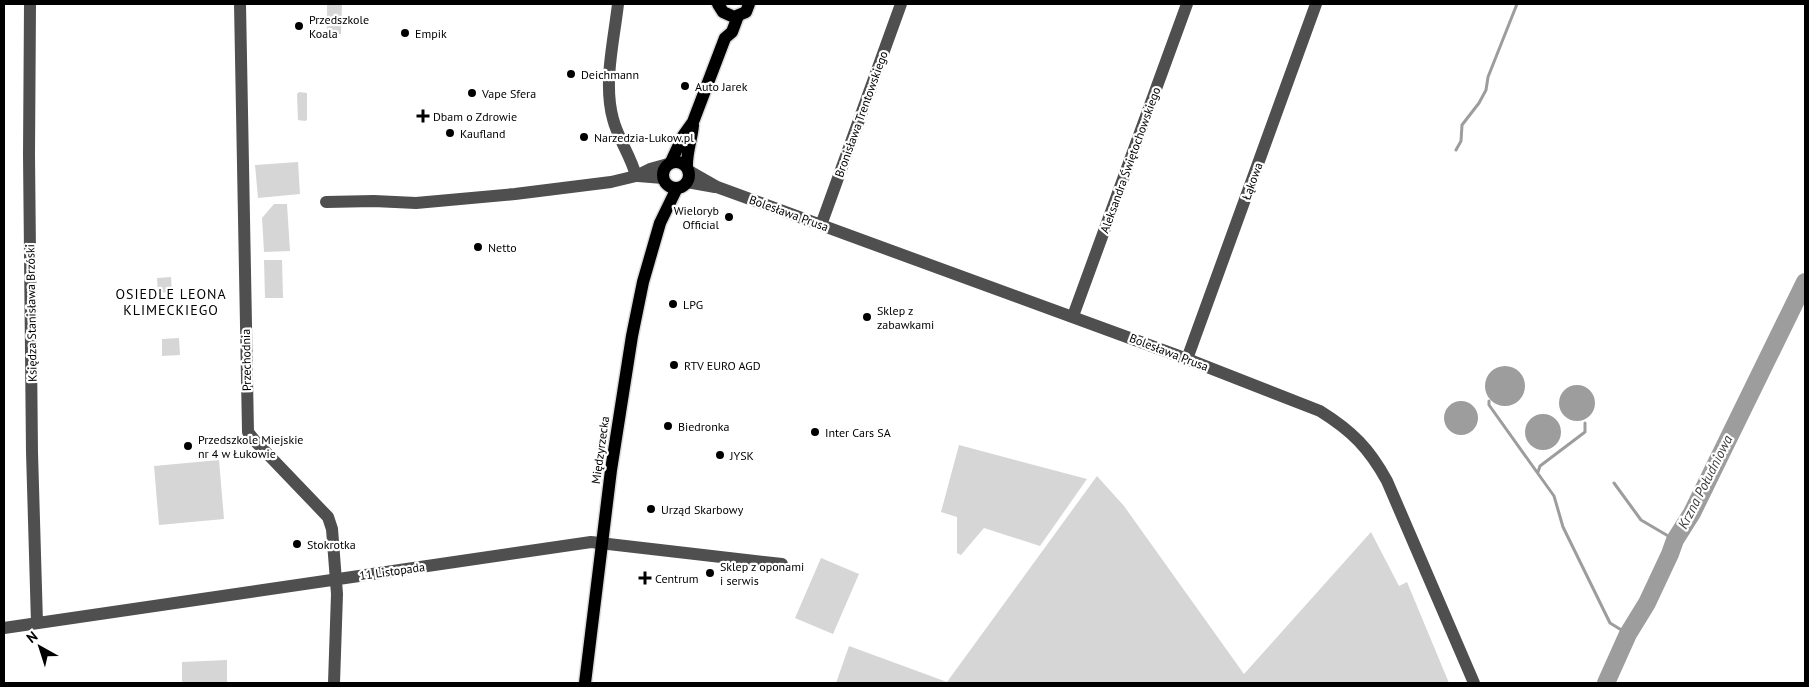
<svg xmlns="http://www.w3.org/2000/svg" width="1809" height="687" font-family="'PT Sans',sans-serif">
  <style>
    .green { fill: #d6d6d6 }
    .water { fill: #9d9d9d }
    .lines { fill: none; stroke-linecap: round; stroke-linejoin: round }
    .stream { stroke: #9d9d9d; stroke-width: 3 }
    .river { stroke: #9d9d9d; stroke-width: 18 }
    .major-casing { stroke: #dbdbdb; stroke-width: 15 }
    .minor { stroke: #4f4f4f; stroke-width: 12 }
    .major { stroke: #000; stroke-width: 12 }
    .poi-dot { fill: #000; stroke: #fff; stroke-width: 2 }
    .labels { text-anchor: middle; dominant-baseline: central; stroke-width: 4.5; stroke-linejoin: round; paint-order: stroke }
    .poi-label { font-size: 12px; fill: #000; stroke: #fff; text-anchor: start }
    .street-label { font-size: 12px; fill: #000; stroke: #fff }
    .neighbourhood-label { font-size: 14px; letter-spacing: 1px; fill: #000; stroke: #fff }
    .water-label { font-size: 14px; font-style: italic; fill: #3e3e3e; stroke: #fff }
  </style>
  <rect width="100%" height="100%" fill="#fff"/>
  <path class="green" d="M327 4H342L341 34H327Z
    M299 92 307 93V120L305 121 298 120 297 94Z
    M298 162 300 194 258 198 255 165Z
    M274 204H287L290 251 264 252 262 218Z
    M264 260H282L283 298H265Z
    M171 277 172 292 158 293 157 278Z
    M179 338 180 355 162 356V339Z
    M959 445 1087 479 1040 546 984 528 961 555 957 553V517L941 512Z
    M219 460 224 519 159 525 154 466Z
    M1097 476 1124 506 1244 674 1371 532 1399 586 1407 582 1449 683H836L849 646 947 682Z
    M821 558 859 574 833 634 795 618Z
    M227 660V683H182V662Z"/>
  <path class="water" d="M1485 386a20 20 0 1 1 40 0a20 20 0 1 1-40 0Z
    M1559 403a18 18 0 1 1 36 0a18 18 0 1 1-36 0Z
    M1444 418a17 17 0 1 1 34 0a17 17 0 1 1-34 0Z
    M1525 432a18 18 0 1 1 36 0a18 18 0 1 1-36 0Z"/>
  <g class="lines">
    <path class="stream" d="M1456 150 1461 141 1462 125 1479 103 1486 90 1488 77 1517 4
      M1489 401V405L1554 496 1563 527 1610 623 1628 634
      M1538 472 1540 466 1585 432V423
      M1614 483 1641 520 1675 540"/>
    <path class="river" d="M1606 683 1628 634 1647 603 1670 554 1675 540 1692 513 1805 282"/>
    <g class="major-casing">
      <path id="major" d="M718 4 723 12 734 17 746 12 749 4
        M663 175a13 13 0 1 1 26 0a13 13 0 1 1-26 0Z
        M671 162 683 136 693 122 725 38 732 32 738 16
        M687 168C686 153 692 139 693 125
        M585 683 611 470 632 336 643 282 660 223 677 188"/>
    </g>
    <path class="minor" d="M30 4 29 155 32 452 37 623
      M240 4 248 432 255 441 328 517 332 529 337 594 334 683
      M618 4C614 40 603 83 613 119 618 139 631 156 636 176
      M689 171 717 187 1187 359 1320 411C1352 431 1369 448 1387 481L1474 683
      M638 176 663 178
      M687 182 715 187
      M326 202 374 201 416 203 515 194 611 182 636 176 650 169 668 164
      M821 225 901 4
      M1073 316 1187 4
      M1187 359 1316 4
      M4 628 591 542 782 564"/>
    <use href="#major" class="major"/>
  </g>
  <g class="poi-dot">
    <circle cx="299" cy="26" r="5"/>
    <circle cx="405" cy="33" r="5"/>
    <circle cx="571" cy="74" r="5"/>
    <circle cx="685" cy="86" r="5"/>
    <circle cx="472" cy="93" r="5"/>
    <path d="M420.5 108.5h5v5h5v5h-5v5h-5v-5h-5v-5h5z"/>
    <circle cx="450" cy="133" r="5"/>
    <circle cx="584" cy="137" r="5"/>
    <circle cx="729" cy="217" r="5"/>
    <circle cx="478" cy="247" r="5"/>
    <circle cx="673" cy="304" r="5"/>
    <circle cx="867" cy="317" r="5"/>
    <circle cx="674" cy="365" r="5"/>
    <circle cx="668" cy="426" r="5"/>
    <circle cx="815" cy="432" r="5"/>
    <circle cx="188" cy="446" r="5"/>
    <circle cx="720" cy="455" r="5"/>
    <circle cx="651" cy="509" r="5"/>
    <circle cx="297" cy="544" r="5"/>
    <circle cx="710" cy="573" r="5"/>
    <path d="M642.5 570.5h5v5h5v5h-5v5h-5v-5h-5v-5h5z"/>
  </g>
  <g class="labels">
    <g class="poi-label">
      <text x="309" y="19">Przedszkole<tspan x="309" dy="14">Koala</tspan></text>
      <text x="415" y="33">Empik</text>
      <text x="581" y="74">Deichmann</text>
      <text x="695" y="86">Auto Jarek</text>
      <text x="482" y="93">Vape Sfera</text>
      <text x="433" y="116">Dbam o Zdrowie</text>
      <text x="460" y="133">Kaufland</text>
      <text x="594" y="137">Narzedzia-Lukow.pl</text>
      <text x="719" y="210" text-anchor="end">Wieloryb<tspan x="719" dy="14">Official</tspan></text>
      <text x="488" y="247">Netto</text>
      <text x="683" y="304">LPG</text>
      <text x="877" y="310">Sklep z<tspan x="877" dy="14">zabawkami</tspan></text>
      <text x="684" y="365">RTV EURO AGD</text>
      <text x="678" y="426">Biedronka</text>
      <text x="825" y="432">Inter Cars SA</text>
      <text x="198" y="439">Przedszkole Miejskie<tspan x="198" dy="14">nr 4 w Łukowie</tspan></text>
      <text x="730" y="455">JYSK</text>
      <text x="661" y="509">Urząd Skarbowy</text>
      <text x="307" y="544">Stokrotka</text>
      <text x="720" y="566">Sklep z oponami<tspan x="720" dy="14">i serwis</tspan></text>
      <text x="655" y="578">Centrum</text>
    </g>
    <g class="street-label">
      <text transform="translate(861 114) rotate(-70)">Bronisława Trentowskiego</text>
      <text transform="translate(1130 160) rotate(-70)">Aleksandra Świętochowskiego</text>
      <text transform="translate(1252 181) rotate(-70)">Łąkowa</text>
      <text transform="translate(789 213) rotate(20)">Bolesława Prusa</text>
      <text transform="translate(31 313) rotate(-91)">Księdza Stanisława Brzóski</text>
      <text transform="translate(1169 352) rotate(21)">Bolesława Prusa</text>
      <text transform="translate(246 360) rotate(-91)">Przechodnia</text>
      <text transform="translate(600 450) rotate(-82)">Międzyrzecka</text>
      <text transform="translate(392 571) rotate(-8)">11 Listopada</text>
    </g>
    <g class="neighbourhood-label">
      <text x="171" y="294">OSIEDLE LEONA<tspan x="171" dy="16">KLIMECKIEGO</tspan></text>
    </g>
    <g class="water-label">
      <text transform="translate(1705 482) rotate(-63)">Krzna Południowa</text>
    </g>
  </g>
  <rect width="1809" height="687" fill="none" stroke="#000000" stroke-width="10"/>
  <g transform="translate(40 647) rotate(321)" stroke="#ffffff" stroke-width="4" paint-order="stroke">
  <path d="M0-4L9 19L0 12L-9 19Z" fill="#000000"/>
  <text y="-8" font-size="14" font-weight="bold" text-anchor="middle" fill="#000000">N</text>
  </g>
</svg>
